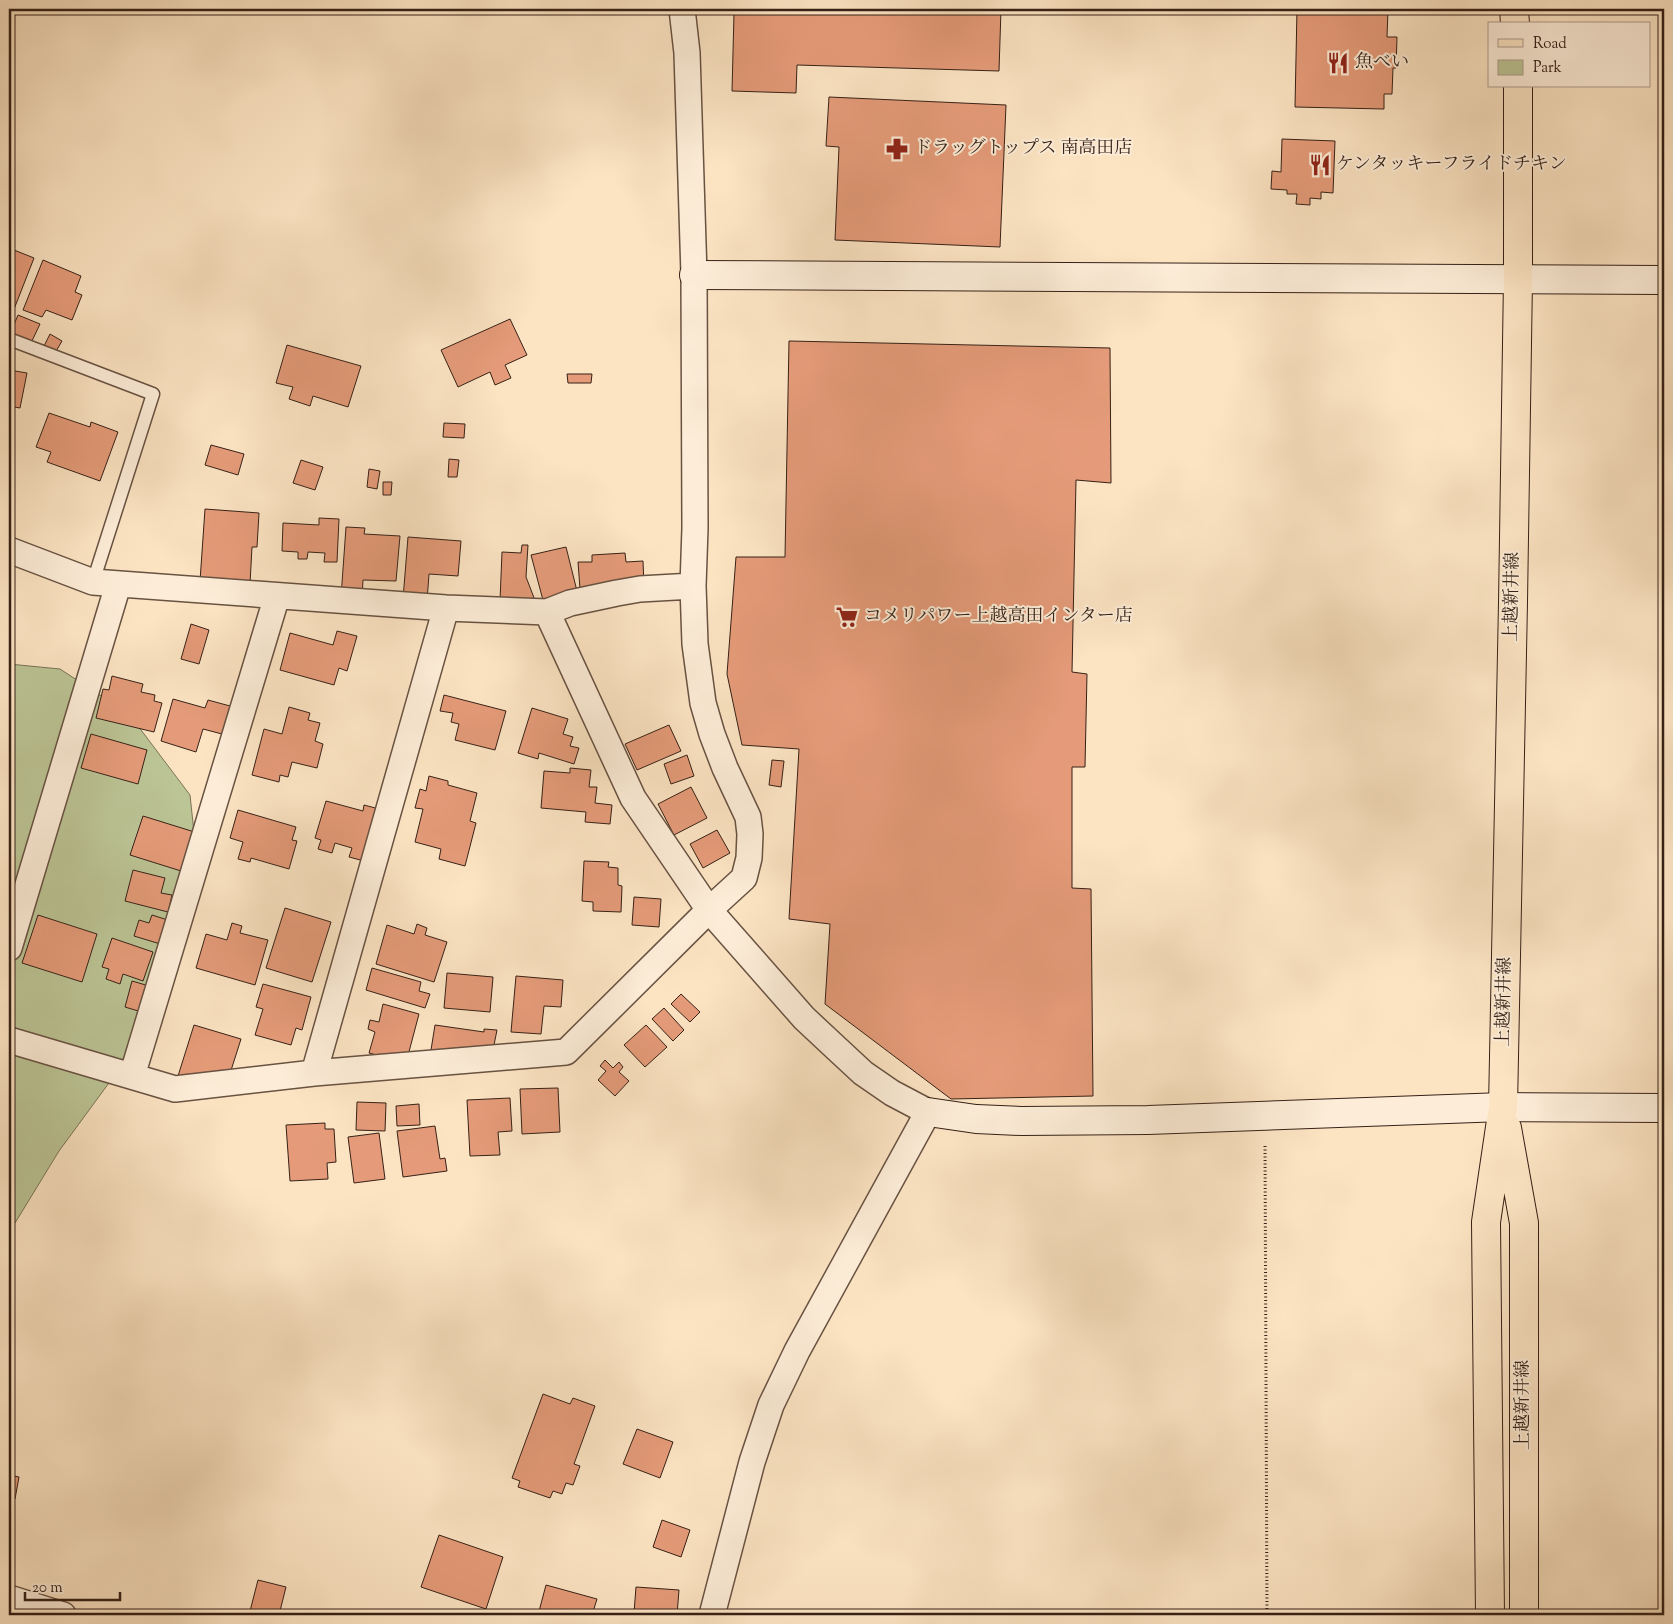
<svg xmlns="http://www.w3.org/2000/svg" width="1673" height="1624" font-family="'Sorts Mill Goudy','Noto Serif JP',serif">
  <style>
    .green { fill: #bcc596; stroke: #797356 }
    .building { fill: #e59b79; stroke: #362117 }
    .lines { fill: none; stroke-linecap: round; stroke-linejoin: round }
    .lane-casing { stroke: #685242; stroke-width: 15 }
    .street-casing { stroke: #685242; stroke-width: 28 }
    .secondary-casing { stroke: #362117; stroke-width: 30 }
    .primary-casing { stroke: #362117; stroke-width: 30 }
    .path { stroke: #362117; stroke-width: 3; stroke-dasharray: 1 2.5; stroke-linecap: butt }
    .lane { stroke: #fdedd8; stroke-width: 12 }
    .street { stroke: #fdedd8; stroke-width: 25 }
    .secondary { stroke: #fdedd8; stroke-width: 28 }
    .primary { stroke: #fce4c3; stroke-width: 28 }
    .labels { text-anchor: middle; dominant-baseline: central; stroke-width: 4; stroke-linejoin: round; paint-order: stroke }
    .poi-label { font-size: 18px; fill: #362117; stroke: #fdedd8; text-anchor: start }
    .street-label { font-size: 18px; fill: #362117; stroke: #fdedd8 }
  </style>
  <rect width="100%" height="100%" fill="#fce4c3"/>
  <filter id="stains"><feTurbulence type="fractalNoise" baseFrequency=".004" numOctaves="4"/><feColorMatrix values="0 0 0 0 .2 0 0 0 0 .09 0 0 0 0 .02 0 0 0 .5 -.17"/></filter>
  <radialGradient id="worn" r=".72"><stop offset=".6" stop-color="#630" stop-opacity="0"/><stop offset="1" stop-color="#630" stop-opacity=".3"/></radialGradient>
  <path class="green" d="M9 664 60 669 129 714 190 795 197 860 128 1057 59 1151 15 1223 9 1228Z"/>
  <path class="building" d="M753 9H1001L999 71 797 65 796 93 732 91 734 13 753 14Z
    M1297 9 1388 10 1387 37H1397L1396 68H1393L1392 94H1384V109L1295 107Z
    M829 97 1006 105 1000 247 835 240 839 147 826 146Z
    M1282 139 1335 141 1333 193 1321 192V199L1310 198V205L1296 204 1297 194H1287V190L1271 189 1272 171 1281 172Z
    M9 248 34 258 9 322Z
    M43 260 81 276 75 292 82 295 72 320 46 310 42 317 23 310Z
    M18 315 40 324 31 343 10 334Z
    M510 319 527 355 505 365 511 378 495 385 490 372 458 387 441 350Z
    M50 334 62 341 55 353 44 346Z
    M789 341 1110 348 1111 483 1076 480 1072 672 1087 674 1085 767H1072V888L1091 889 1093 1096 951 1099 825 1004 830 924 789 919 799 749 742 745 727 674 736 557H785Z
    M287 345 361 366 348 407 313 396 310 406 289 399 293 387 276 383Z
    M9 370 27 373 20 408 9 406Z
    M567 374H592L591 383H568Z
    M49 413 90 427 91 422 118 432 100 481 47 462 51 452 36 447Z
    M444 423 465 424 464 438 443 437Z
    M211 445 244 454 238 475 205 465Z
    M449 459 459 460 457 477H448Z
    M301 460 323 467 315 490 293 483Z
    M369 469 380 471 377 489 367 487Z
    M383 482H392L391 495H383Z
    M205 509 259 513 257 547H252L250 584 200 581Z
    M319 518 339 519 337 562H324L325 553 308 552 307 559H298V552L282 551 283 523 319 525Z
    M346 527 365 528 364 534 400 536 396 581 363 580 362 598 341 597Z
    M408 537 461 541 458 576 429 574 427 601 403 599Z
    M522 545H528L526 577 536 603 500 601 502 552 521 553Z
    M566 547 578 595 544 604 531 555Z
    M625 553 626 562 643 561 644 586 580 589 578 562H592V555Z
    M191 624 209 630 199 664 181 659Z
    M337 631 357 636 347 671 339 668 334 685 280 670 290 633 333 645Z
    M112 676 143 684 141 692 155 695 154 701 162 703 154 732 96 718 103 689 109 690Z
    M444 695 506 711 495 750 455 740 459 724 451 722 453 713 440 711Z
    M173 699 205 708 208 700 230 706 222 734 203 729 196 752 161 741Z
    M289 707 310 713 308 720 320 723 315 741 323 744 317 768 292 762 288 777 280 775 279 782 252 775 264 729 282 734Z
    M532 708 568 719 563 734 573 737 570 746 579 748 574 764 539 753 538 759 518 753Z
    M669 725 681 751 637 770 625 744Z
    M91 734 147 750 138 784 81 768Z
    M687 755 694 776 671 784 664 764Z
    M772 760 784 761 781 787 769 785Z
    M570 768 591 770 589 787H597L595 803 612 805 610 824 585 822 586 812 541 808 544 771 570 773Z
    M429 776 448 781V785L477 793 470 821 476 823 465 866 439 859 441 849 415 842 423 809 415 808 420 789 426 791Z
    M691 787 707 818 674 835 658 804Z
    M326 801 363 811 364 805 379 809 364 861 349 857 352 848 335 843 332 853 318 849 321 840 315 838Z
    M238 810 296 827 292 840 297 841 289 869 251 858 250 862 238 859 243 842 230 838Z
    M143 816 201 834 181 871 130 855Z
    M717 830 730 853 703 868 690 844Z
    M584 861 609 862 608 867 618 868V885L622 886 621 912 593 911V902L582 901Z
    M133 870 165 878 161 893 172 895 168 912 125 901Z
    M634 897 661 899 659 927 632 925Z
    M285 908 331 922 312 982 266 968Z
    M38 915 97 934 82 982 22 963Z
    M152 915 174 922 167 946 134 936 139 920 149 923Z
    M232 923 242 926 240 933 268 940 255 985 196 968 206 934 227 940Z
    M417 924 427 928 425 935 447 942 434 982 376 964 387 925 414 934Z
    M112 938 153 952 143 981 123 974 120 984 106 979 109 969 102 967Z
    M372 968 421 982 419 991 430 994 425 1008 366 990Z
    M447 973 493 977 490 1012 444 1008Z
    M516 976 563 980 561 1007 544 1006 541 1034 511 1032Z
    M132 981 156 988 148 1014 125 1007Z
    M263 984 311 997 302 1030 296 1028 291 1045 255 1035 263 1009 256 1007Z
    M681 994 700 1012 690 1022 671 1004Z
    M383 1004 419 1014 406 1063 369 1053 375 1032 368 1029 370 1020 379 1022Z
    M664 1008 684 1030 673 1041 652 1019Z
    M194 1025 241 1039 227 1083H201L178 1076Z
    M435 1025 484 1032V1029L497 1030 493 1050 480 1057 431 1050Z
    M646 1025 667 1047 645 1067 624 1045Z
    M605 1060 613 1068 619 1062 623 1067 619 1072 629 1081 615 1096 598 1080 606 1071 600 1066Z
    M558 1088 560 1132 522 1134 520 1089Z
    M510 1098 512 1131 498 1132 500 1155 470 1156 467 1100Z
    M357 1102 386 1103 385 1131 356 1130Z
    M419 1104 420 1125 397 1126 396 1106Z
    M325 1123V1129H334L336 1162 327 1163 328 1179 290 1181 286 1125Z
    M435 1126 440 1159 445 1158 447 1171 403 1177 397 1131Z
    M379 1133 385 1179 354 1183 348 1137Z
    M543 1394 570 1404 573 1398 595 1406 574 1464 580 1466 573 1485 566 1483 562 1494 553 1491 550 1498 518 1487 520 1481 512 1478Z
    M637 1429 673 1442 660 1478 623 1464Z
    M9 1475 19 1477 15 1499 9 1498Z
    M662 1520 690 1530 681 1557 653 1547Z
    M439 1535 503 1557 486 1609 421 1587Z
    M258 1580 286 1587 279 1615H249Z
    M546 1585 597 1599 592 1615H538Z
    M636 1587 679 1590 677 1615 634 1613Z"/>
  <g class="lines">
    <g class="lane-casing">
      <path id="lane" d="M9 339 153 394 93 582"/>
    </g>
    <g class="street-casing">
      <path id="street" d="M9 550 93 582 446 608 547 612 570 603 617 593 640 589 693 586
        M446 608 314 1073 566 1052 709 910 744 878 749 858 750 834 748 817 725 768 712 734 703 703 695 644 693 586 695 528 694 275 687 53 682 9
        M547 612 633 798 709 910 804 1018 835 1047 863 1073 892 1093 928 1112 797 1351 771 1405 752 1462 712 1615
        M9 948 118 585
        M9 1040 175 1089 314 1073
        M132 1076 277 596
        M9 1598 63 1615"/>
    </g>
    <g class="secondary-casing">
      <path id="secondary" d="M694 275 1664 280
        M928 1112 976 1119 1021 1121 1148 1120 1503 1107 1664 1108"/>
    </g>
    <g class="primary-casing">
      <path id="primary" d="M1514 9 1515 24
        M1507 1128 1524 1223V1615
        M1490 1615 1486 1222 1503 1107 1513 602 1518 279V86"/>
    </g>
    <path class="path" d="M1265 1146 1267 1615"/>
    <use href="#lane" class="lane"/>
    <use href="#street" class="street"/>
    <use href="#secondary" class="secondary"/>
    <use href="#primary" class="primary"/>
  </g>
  <defs>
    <g id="restaurant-bare" transform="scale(1.725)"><path d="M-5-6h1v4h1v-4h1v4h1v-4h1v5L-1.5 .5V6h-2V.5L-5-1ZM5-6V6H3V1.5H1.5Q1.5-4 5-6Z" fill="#8f2418" stroke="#fdedd8" stroke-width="2.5" paint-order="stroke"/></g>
    <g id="pharmacy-bare" transform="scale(1.725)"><path d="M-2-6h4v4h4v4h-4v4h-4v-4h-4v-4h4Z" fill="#8f2418" stroke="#fdedd8" stroke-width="2.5" paint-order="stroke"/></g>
    <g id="supermarket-bare" transform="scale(1.725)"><path d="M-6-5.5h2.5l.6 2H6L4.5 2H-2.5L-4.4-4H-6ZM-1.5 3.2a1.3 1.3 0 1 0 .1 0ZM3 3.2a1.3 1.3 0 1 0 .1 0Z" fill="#8f2418" stroke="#fdedd8" stroke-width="2.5" paint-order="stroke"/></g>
  </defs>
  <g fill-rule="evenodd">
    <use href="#restaurant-bare" x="1338" y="63"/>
    <use href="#pharmacy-bare" x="897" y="149"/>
    <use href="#restaurant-bare" x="1320" y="165"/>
    <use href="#supermarket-bare" x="847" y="617"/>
  </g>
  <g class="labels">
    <g class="poi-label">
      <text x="1355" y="63">魚べい</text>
      <text x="914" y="149">ドラッグトップス 南高田店</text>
      <text x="1336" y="165">ケンタッキーフライドチキン</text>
      <text x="864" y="617">コメリパワー上越高田インター店</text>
    </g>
    <g class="street-label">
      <text transform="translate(1513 597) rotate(-89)">上越新井線</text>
      <text transform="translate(1505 1002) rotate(-89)">上越新井線</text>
      <text transform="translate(1524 1405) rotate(-90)">上越新井線</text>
    </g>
  </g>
  <rect width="1673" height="1624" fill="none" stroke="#fce4c3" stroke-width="30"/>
  <rect x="10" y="10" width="1653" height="1604" fill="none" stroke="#362117" stroke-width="2.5"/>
  <rect x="15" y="15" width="1643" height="1594" fill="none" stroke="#362117"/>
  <rect x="1488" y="22" width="162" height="65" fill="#fdedd8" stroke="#ad9b8b"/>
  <rect x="1498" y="39" width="25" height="8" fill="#fce4c3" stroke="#ad9b8b"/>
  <text x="1533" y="48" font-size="15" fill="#362117">Road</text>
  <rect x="1498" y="60" width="25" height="15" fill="#bcc596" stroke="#ad9b8b"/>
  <text x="1533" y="72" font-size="15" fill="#362117">Park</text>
  <path d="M25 1592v8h95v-8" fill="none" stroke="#362117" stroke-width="2.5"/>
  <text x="32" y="1592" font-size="15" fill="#362117" stroke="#fdedd8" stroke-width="4" paint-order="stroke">20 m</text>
  <rect width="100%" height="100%" filter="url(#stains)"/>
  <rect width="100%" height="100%" fill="url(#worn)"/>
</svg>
